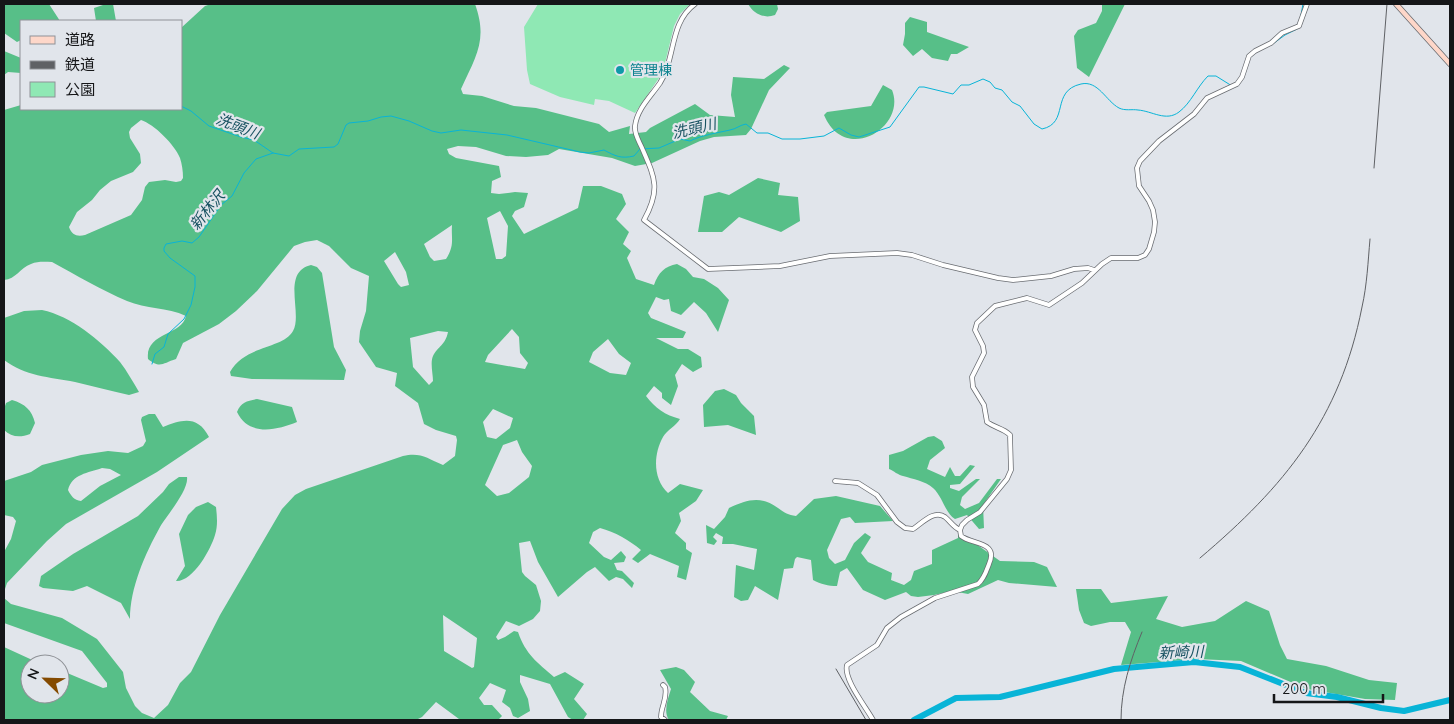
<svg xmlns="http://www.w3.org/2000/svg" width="1454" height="724" font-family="Quicksand,'Noto Sans JP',sans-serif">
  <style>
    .green { fill: #8fe8b4 }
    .forest { fill: #57bf88; fill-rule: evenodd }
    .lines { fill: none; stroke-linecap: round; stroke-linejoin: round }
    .stream { stroke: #08b4d7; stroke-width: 1 }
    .river { stroke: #08b4d7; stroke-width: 6 }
    .tertiary-casing { stroke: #696c71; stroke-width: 5.5 }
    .secondary-casing { stroke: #696c71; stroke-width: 6 }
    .tertiary { stroke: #fff; stroke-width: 4 }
    .secondary { stroke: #fed7c9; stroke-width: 4.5 }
    .rail { stroke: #5f6165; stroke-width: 1 }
    .culture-dot { fill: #0f9aa8; stroke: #e1e5eb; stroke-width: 2 }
    .labels { text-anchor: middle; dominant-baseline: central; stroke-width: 4.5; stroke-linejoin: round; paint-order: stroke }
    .culture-label { font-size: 14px; fill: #0d838f; stroke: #e1e5eb; text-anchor: start }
    .water-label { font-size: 15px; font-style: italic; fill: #185261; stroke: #e1e5eb }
  </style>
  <rect width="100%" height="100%" fill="#e1e5eb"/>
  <path class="green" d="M538 4H690L680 14 674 26 666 59 661 75 635 113 609 101 595 99 594 105 560 97 530 84 527 70 524 27Z"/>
  <path class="forest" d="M4 4H49L60 21H21V40L17 42 4 33Z
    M106 4H113L116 21H96L94 8Z
    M211 4H475C488 40 476 56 461 89L463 94 482 96 514 106 536 108 599 124 609 132 630 126 629 134 646 132 650 128 695 104 710 115 735 117 731 95 733 77 764 79 784 65 790 68 769 90 751 129 746 135 714 137 700 141 652 163 635 166 612 158 559 149 548 155 526 157 506 156 476 147 458 146 447 149 449 154 456 158 499 166 501 177 492 181 491 193 499 194 515 192 528 193 524 207 515 211 512 216 524 234 578 208 583 186H601L622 194 626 204 616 219 629 232 623 244 631 251 627 258 636 279 654 285C658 273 665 266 677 264L686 269 693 277 704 279 718 288 729 300 718 332 706 313 694 302 681 315 671 311 669 299 664 300 656 297 648 313 651 318 686 332 683 338H656L678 349H688L701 357 702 367 693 372 682 364 675 375 678 386 671 405 662 398V393L654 386 646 396C655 408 665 415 680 419 676 426 667 430 663 437 653 455 653 479 668 493L680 484 703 490 696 501 679 513 681 521 675 533 686 543V549L692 553 686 580 677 577 679 566 650 554 638 563 632 559 641 550C629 540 615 532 600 528L593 532 589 543 604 557 611 560 621 551 626 557 624 562 614 563 617 570 622 571 634 583 632 588 623 579 616 577 609 581 595 567 587 572 558 597 538 562 530 541 519 543 522 572 525 576 536 585 541 601 540 611 533 619 519 626 506 621 496 637 498 640 505 637 514 631 518 632C526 655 537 662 554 677L565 672 584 684 574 699 587 714 583 720H573L568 717 550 684 520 675V682L528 699 530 711 518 718 513 716 510 708 502 702 506 690 490 683 479 698 484 705H492L502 716 498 720H459V719L436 702 422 717 416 720H4V647L41 664H30V694H60V670L103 688 107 687V683L82 651 4 623V598L11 604 62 618 97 639 123 672 126 688 135 706 142 713 154 718 168 705 180 683 191 672 220 615 282 509 295 495 306 489 403 456C420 452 427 458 443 465L455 456 457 440 456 436 436 430 424 424 418 403 395 386 397 373 376 367 359 342 360 331 366 311 369 276 351 268 329 246 317 240 305 242 294 246 257 291 236 311 219 324 183 343 176 359C163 363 160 369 148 359 145 332 182 336 186 316 167 307 146 309 127 301 101 290 76 275 52 262 45 262 38 261 31 264 20 268 16 279 4 280V110L21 105V109H181V28L205 6ZM141 120C154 124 175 145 180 158 182 164 183 171 183 178L181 181 176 182 165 180 149 182 145 187 142 200 131 215 85 235C77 237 72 235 69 227L77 212 92 200 100 190 111 181 133 172 141 163 140 154 130 138 129 132 131 128ZM500 211 508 226 506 256 502 259H496L487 218ZM452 225C451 239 455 245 446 259L434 261 430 257 424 244ZM395 252 406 272 409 285 401 287 398 284 384 261ZM512 329 519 337 520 353 528 363 525 369 485 362 488 355ZM438 331 448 332C445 346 438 346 433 356 430 363 433 374 433 381L429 385 413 367 410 338ZM608 339 619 354 631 363 626 375 610 373 589 362 593 352ZM493 409 513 418 510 428 496 439 487 437 483 422ZM517 440 522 452 532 466 529 477 509 493 497 496 485 485 503 445ZM443 615 477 638 474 667 472 668 444 651Z
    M748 4H777L778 9 775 15C764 19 754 14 748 4Z
    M1102 4H1125L1089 77 1077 68 1074 36 1078 30 1096 23 1102 11Z
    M910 17 927 22V32L969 47 957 54H951L948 61 932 58 922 49 913 56 903 45 905 34V23Z
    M4 51 21 58V73L8 72 4 75Z
    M883 85 892 90C907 127 845 165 824 115L827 112 871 106Z
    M758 178 780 183 778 195 798 197 800 221 781 232 739 217 722 232H698L704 196 719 192 729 195Z
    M311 265 317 267 322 273 334 347 346 370 344 380 252 379 231 376 230 372C245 345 283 349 293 331 303 314 281 272 311 265Z
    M42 310C71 316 100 340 120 362 127 371 133 382 139 392L129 395C110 391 93 386 75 382 49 377 25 376 4 360V318L24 311Z
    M724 389 736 395 741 403 754 416 756 435 728 425 704 427 703 405 715 391Z
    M257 399 292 407 297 422C277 430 249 437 237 412 241 402 247 401 257 399Z
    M12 400C25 404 32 410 35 423L30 434C20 438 11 437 4 430V409L6 403Z
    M149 414H155L163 427C182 419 198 415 209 437L157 472 66 524 47 541 7 583 4 592V552L11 539 16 521 13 517 4 515V481L31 472 42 465 81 455 108 451 128 453 143 446 146 441 141 420 142 417ZM102 468 110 469 121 475 100 486 81 501C74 500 71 496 68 490 72 474 88 473 102 468Z
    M934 436 942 441 945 448 930 460 927 469 945 477 950 467 955 476H960L970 465 975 466 960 484 950 485V488L959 491 976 479H980L962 497 960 505 965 509 979 503 997 479H1001L983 505 984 528 979 529 967 515 955 519C945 513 943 497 933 488 925 481 913 479 903 476 898 475 894 471 889 469V455L903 451 928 437Z
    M179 477H187C189 490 167 515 160 527 145 554 130 588 130 619L121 603 87 586 73 591 43 588 39 586 41 576 73 554 138 516 163 492 169 484Z
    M836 496 880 506 893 521 855 523 850 517 841 519 827 550 829 558 835 564 845 560 854 543 865 533 871 537 861 553 868 562 892 573 891 580 904 585 911 580 914 571 932 564V550L958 538V534L969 539 1000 561 1034 562 1047 567 1057 587 1009 583 998 580 968 594 952 591 934 595 918 597 911 596 906 592 885 600 863 590 847 568 840 572 837 586C828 586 821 584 813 580L811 560 797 557 795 559 793 568 784 569 778 600 755 586 748 600 741 601 734 597 736 565 754 570 757 549 733 544H722L723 537 716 533 713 537 717 541 714 545 707 543 706 525 714 529 725 517 729 508C747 500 760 495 778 508 785 513 788 515 796 516L814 499Z
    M208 502 216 507C217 516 218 526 215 535 211 549 193 582 176 581L185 566 179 534 188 515 196 507Z
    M1076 589H1101L1111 603 1168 596 1156 619 1182 627 1215 621 1246 601 1269 611 1280 645 1287 659 1326 666 1369 680 1397 683 1395 700 1365 699 1307 689 1241 661 1197 659 1121 665 1131 632 1125 622H1110L1091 626 1084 623 1079 610Z
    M676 667 684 670 695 682 690 692 710 711 728 716 726 720H669C663 711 668 699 671 689L660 670Z"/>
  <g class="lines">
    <path class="stream" d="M1301 15 1303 4
      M1274 43 1285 35 1297 29
      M181 106 191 111 209 126 241 137 254 140 273 153 289 156 299 149 334 147 338 144 346 125 349 123 368 121 381 117 391 116 409 121 432 131 441 133 461 130 507 135 580 152 589 153 604 150C615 156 621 159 634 156L640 149 659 148 680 139 690 141C702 135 717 133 730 130 736 129 740 125 746 124L757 133H768L782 139H800L824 136 839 128 851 135 859 137 890 127 919 87H924L953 94 961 85H969L983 79 990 82 995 88 1002 90 1012 102 1020 106 1034 124 1042 129C1070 123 1050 91 1081 84 1098 80 1106 101 1119 108 1125 111 1132 109 1138 110 1152 111 1166 122 1179 112 1191 103 1197 87 1208 76H1216L1232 86
      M152 364 155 354 164 347 168 334 184 319 191 305 195 287V276L170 258 164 251V248L166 244 182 241 192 243 199 237 221 205 232 196 244 173 256 159 273 153"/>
    <path class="river" d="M914 720 956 698 1000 697 1114 669 1194 662 1240 667 1306 693 1337 697 1381 708 1404 711 1450 700"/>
    <g class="tertiary-casing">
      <path id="tertiary" d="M695 4C669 23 676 58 660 83 651 96 637 109 635 126 634 134 639 141 642 148 655 178 661 189 644 220L708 269 780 266 830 256 897 253 912 255 943 265 998 278 1013 280 1051 276 1074 269 1088 268 1094 270
        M835 481 858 483 877 495 897 522 905 528 913 529C921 524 934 509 945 517 951 522 953 527 960 530
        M663 685 665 687C668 698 661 706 661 717L665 720
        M873 720C866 707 843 679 847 665L877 645 887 628 901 617 935 598 978 584C984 579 986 572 989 564 999 541 972 545 961 536L960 530 962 525 967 520 980 512 1007 479 1011 470 1010 435C1003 428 995 428 987 422L984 405 973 387 972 377 984 353 983 346 975 330 977 323 995 306 1027 298 1049 305 1082 283 1102 264 1111 258H1138L1145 255 1149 249 1154 232 1155 222 1153 210 1149 201 1139 186 1137 168 1140 161 1159 141 1194 114 1207 98 1237 84 1242 77 1249 56 1255 51 1271 43 1282 33 1299 26 1307 4"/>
    </g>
    <g class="secondary-casing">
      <path id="secondary" d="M1396 4 1450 64"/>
    </g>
    <use href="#tertiary" class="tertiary"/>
    <use href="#secondary" class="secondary"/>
    <path class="rail" d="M1374 168 1387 4
      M1200 558C1285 486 1340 419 1362 307 1367 285 1368 262 1370 239
      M836 669 866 720
      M1121 720C1121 689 1130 661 1142 632"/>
  </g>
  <circle class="culture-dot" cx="620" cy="70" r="5"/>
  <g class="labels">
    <g class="culture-label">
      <text x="630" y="70">管理棟</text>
    </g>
    <g class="water-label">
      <text transform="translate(238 126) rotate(21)">洗頭川</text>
      <text transform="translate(694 128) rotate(-13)">洗頭川</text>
      <text transform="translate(207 210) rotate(-51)">新林沢</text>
      <text transform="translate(1181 652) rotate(-2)">新崎川</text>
    </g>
  </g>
  <rect width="1454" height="724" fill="none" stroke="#151618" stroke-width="10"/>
  <rect x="20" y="20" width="162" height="90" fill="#e1e5eb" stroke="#8f9297"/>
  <rect x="30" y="36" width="25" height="8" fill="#fed7c9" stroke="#8f9297"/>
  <text x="65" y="45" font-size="15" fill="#151618">道路</text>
  <rect x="30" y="61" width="25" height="8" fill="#5f6165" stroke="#8f9297"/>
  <text x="65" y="70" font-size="15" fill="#151618">鉄道</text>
  <rect x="30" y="82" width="25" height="15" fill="#8fe8b4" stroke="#8f9297"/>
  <text x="65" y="95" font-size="15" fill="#151618">公園</text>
  <g transform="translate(45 679) rotate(293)"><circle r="24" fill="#e1e5eb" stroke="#8f9297"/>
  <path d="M0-4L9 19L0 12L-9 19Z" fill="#844a00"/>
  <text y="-8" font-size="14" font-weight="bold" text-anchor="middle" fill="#151618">N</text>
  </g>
  <path d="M1274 694v8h109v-8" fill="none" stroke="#151618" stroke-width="2.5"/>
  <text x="1282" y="694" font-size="15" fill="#151618" stroke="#e1e5eb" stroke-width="4" paint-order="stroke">200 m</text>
</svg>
